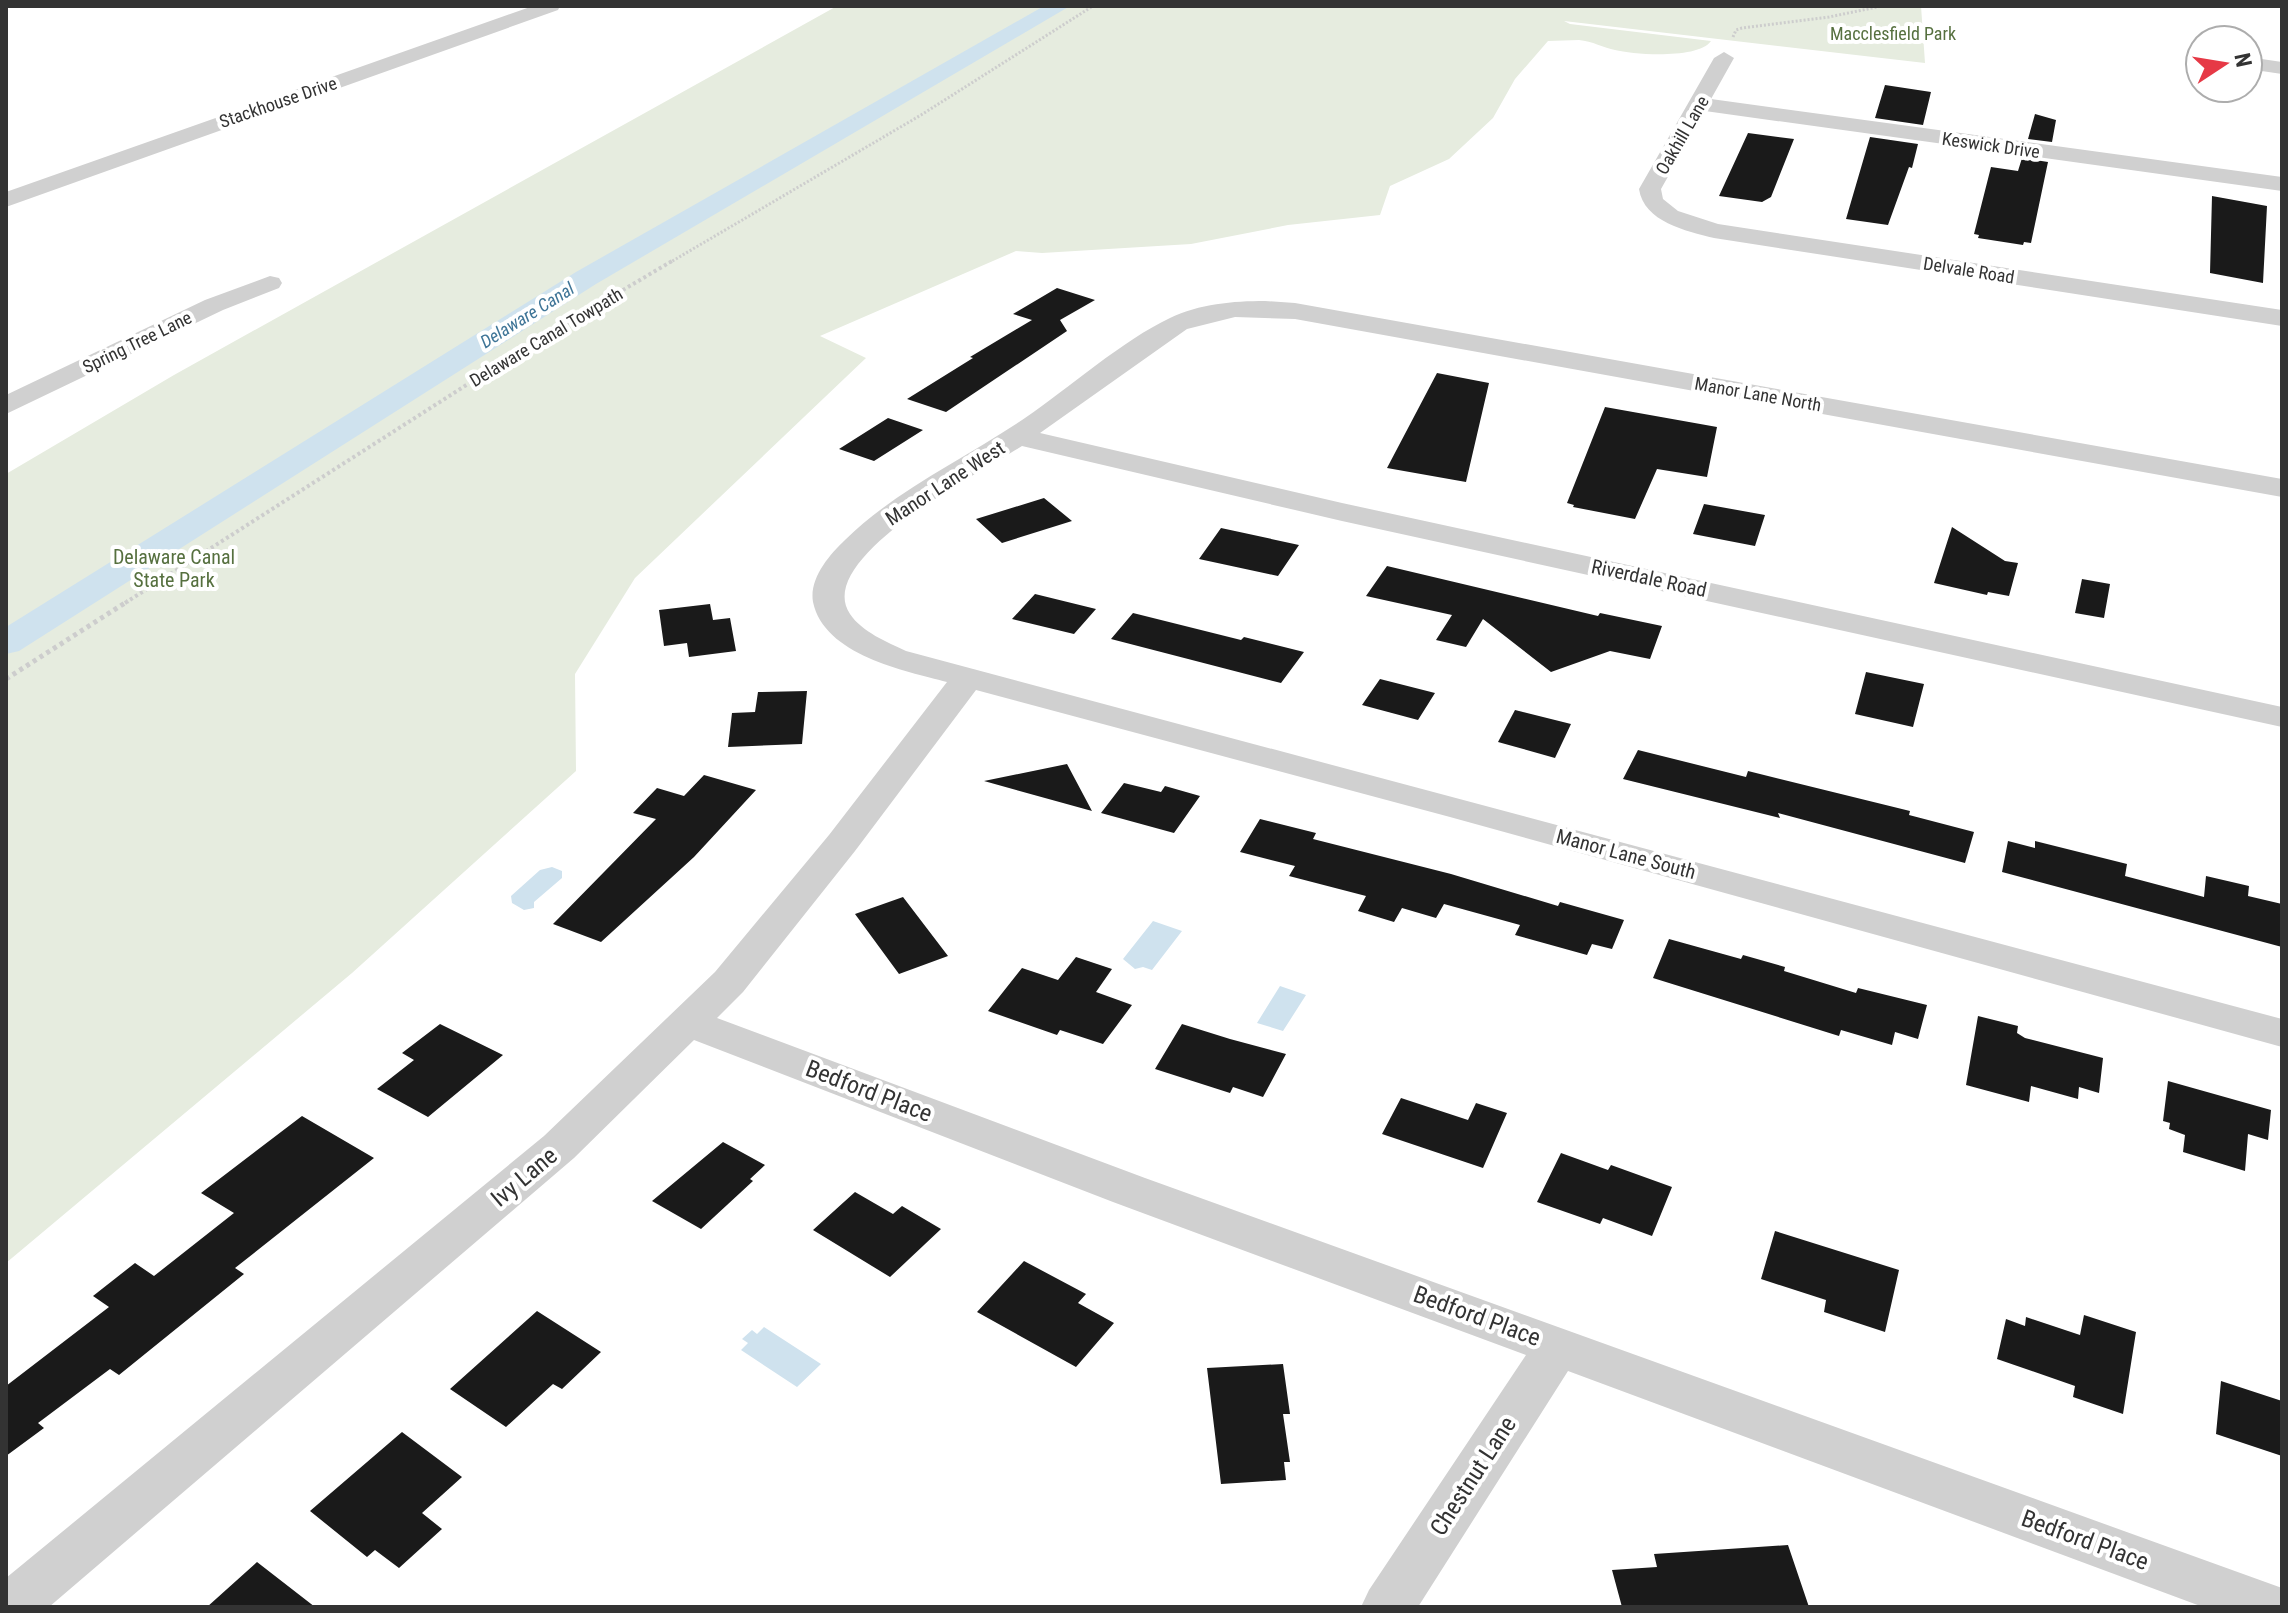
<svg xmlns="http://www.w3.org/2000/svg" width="2288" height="1613" font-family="'Roboto Condensed',sans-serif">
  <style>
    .green { fill: #e6ecdf }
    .water { fill: #cfe2ee }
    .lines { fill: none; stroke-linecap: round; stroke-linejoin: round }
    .canal { fill: #cfe2ee; fill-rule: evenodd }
    .building { fill: #1a1a1a }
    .path-far2 { stroke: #cdcdcd; stroke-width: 3; stroke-dasharray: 2 2; stroke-linecap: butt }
    .path-far1 { stroke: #cdcdcd; stroke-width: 4; stroke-dasharray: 3 3; stroke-linecap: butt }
    .path { stroke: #cdcdcd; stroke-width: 5; stroke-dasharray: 4 4; stroke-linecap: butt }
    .minor { fill: #d0d0d0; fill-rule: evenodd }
    .labels { text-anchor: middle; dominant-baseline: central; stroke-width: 8; stroke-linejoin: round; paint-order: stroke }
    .far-park-label { font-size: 18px; fill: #56703f; stroke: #fff }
    .far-street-label { font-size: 18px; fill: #333; stroke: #fff }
    .far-water-label { font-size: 18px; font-style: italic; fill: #3f7597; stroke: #fff }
    .street-label { font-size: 20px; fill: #333; stroke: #fff }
    .park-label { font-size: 20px; fill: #56703f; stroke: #fff }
    .near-street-label { font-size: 24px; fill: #333; stroke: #fff }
  </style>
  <rect width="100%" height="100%" fill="#fff"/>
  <path class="green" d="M837 6H1921L1925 63 1564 21 1570 24 1711 41C1699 59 1635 55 1615 50 1604 48 1592 41 1579 40 1569 40 1558 41 1548 41L1515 79 1493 118 1449 159 1390 186 1380 215 1288 225 1191 244 1042 253 1016 251 820 336 866 358 635 578 575 674 576 771 352 973 6 1263V474L174 375Z"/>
  <path class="water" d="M552 867 562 871V878L534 902V908L524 910 512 903 511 896 540 870Z
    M1153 921 1182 931 1152 970 1143 967 1135 969 1123 959Z
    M1280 986 1306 995 1283 1031 1257 1023Z
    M764 1327 821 1364 797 1387 741 1350 748 1343 742 1339 752 1330 757 1334Z"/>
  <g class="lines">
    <path class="canal" d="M1044 6H1070L596 284 19 651 6 654V627L576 272Z"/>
  </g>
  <path class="building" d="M1885 85 1931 92 1923 125 1875 118Z
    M2035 114 2056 120 2052 142 2028 139Z
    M1748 133 1794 139 1771 197 1762 202 1719 196Z
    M1870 137 1918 144 1912 168 1909 167 1888 225 1846 219Z
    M2022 158 2048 162 2031 243 2024 242 2023 245 1978 238 1979 235 1974 234 1991 167 2018 171Z
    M2212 196 2267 206 2263 283 2210 273Z
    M1057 288 1095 300 1060 320 1067 331 946 412 907 399 973 358 970 357 1032 320 1013 314Z
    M1437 373 1489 383 1466 482 1387 468Z
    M1605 407 1717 427 1707 477 1657 469 1635 519 1573 507 1574 505 1567 503Z
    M888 418 923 430 874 461 839 449Z
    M1044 498 1072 521 1002 543 976 519Z
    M1704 504 1765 515 1755 546 1693 534Z
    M1952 527 2005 561 2018 563 2009 596 1988 592 1987 595 1934 583Z
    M1221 528 1299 545 1278 576 1199 559Z
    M1387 566 1598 616 1600 613 1662 626 1650 659 1610 651 1551 672 1483 619 1466 647 1436 640 1452 615 1366 596Z
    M2082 579 2110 584 2104 618 2075 613Z
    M1035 594 1096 609 1074 634 1012 619Z
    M710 604 713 620 730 618 736 651 689 657 687 643 664 646 659 610Z
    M1133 613 1241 640 1244 637 1304 652 1281 683 1111 639Z
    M1866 672 1924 684 1913 727 1855 714Z
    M1380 679 1435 693 1418 720 1362 705Z
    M807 691 802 744 728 747 732 713 755 712 758 692Z
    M1515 710 1571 724 1555 758 1498 742Z
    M1638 750 1746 777 1748 771 1910 811 1909 815 1974 832 1965 863 1778 813 1780 818 1623 779Z
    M1067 764 1092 811 984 781Z
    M704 775 756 790 694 857 601 942 553 924 656 819 633 813 657 788 684 796Z
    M1124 783 1161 792 1165 786 1200 796 1174 833 1101 813Z
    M1260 819 1316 833 1313 839 1451 874 1558 906 1560 902 1624 920 1612 949 1592 944 1587 955 1515 935 1520 925 1444 904 1436 918 1402 908 1394 922 1358 911 1366 896 1289 876 1295 866 1240 852Z
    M2008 841 2035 848V841L2127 864 2125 876 2204 897 2206 876 2249 886 2248 896 2282 904V947L2002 872Z
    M903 897 948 956 899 974 855 914Z
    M1669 939 1741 959 1743 955 1785 967 1784 971 1856 993 1858 988 1927 1005 1918 1039 1895 1032 1892 1045 1841 1030 1839 1036 1653 978Z
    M1076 957 1112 969 1096 992 1132 1005 1103 1044 1060 1030 1057 1035 988 1011 1022 968 1058 980Z
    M1978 1016 2018 1026 2017 1033 2025 1038 2103 1058 2099 1093 2079 1087 2078 1099 2031 1086 2029 1102 1966 1085Z
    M440 1024 503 1055 428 1117 377 1089 414 1060 402 1053Z
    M1182 1024 1230 1039 1286 1054 1263 1097 1233 1087 1230 1093 1155 1069Z
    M2168 1081 2271 1110 2268 1140 2248 1134 2245 1171 2183 1152 2185 1135 2169 1129 2170 1123 2163 1121Z
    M1401 1098 1468 1120 1476 1103 1507 1113 1483 1168 1382 1134Z
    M302 1116 374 1158 235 1268 244 1274 119 1375 110 1369 38 1423 44 1428 6 1456V1386L109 1307 93 1296 135 1263 154 1276 234 1213 201 1193Z
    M723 1142 765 1165 750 1179 753 1181 701 1229 652 1201Z
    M1561 1153 1608 1170 1611 1165 1672 1187 1652 1236 1603 1218 1600 1224 1537 1202Z
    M855 1192 893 1214 902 1206 941 1229 890 1277 813 1230Z
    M1775 1231 1899 1270 1885 1332 1824 1312 1826 1300 1761 1279Z
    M1024 1261 1086 1294 1078 1303 1114 1323 1076 1367 977 1312Z
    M537 1311 601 1352 562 1389 553 1384 506 1427 450 1389Z
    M2084 1315 2136 1332 2123 1414 2073 1397 2075 1386 1997 1359 2006 1319 2025 1326 2026 1317 2080 1335Z
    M1283 1364 1290 1414H1283L1290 1462H1284L1286 1480 1221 1484 1207 1368Z
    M2221 1381 2282 1401V1456L2216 1434Z
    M402 1432 462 1477 422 1513 442 1529 399 1568 375 1550 367 1557 310 1511Z
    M1788 1545 1809 1607H1622L1612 1570 1657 1567 1654 1554Z
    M257 1562 315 1607H207Z"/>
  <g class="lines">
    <path class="path-far2" d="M1733 37 1736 30 1742 28 1829 17 1882 6
      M669 263 921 115 1093 6"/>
    <path class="path-far1" d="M125 603 515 354 672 261"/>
    <path class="path" d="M6 679 128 601"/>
    <path class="minor" d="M533 6H560L558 10 6 207V192Z
      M1724 52 1734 58 1711 99 2282 177V191L1705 111 1661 189 1663 199 1678 211 1718 224 2282 310V326L1714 238C1686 231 1644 222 1639 189L1714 58Z
      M2248 57 2282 62V74L2248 69Z
      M270 276 279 278 282 283 279 288 223 310 6 414V395L205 300Z
      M1265 301 1295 303 2282 479V497L1295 319 1235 317 1187 329 1040 433 1342 503 2282 707V727L1342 521 1022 446C985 470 812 558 850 614 862 632 887 642 906 651L2282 1019V1047L1450 817 976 690 855 851 743 992 717 1018 1145 1178 2282 1588V1607H2203L1568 1371 1418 1607H1361L1369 1590 1526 1355 1113 1202 694 1040 574 1158 49 1607H6V1578L544 1136 715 972 829 835 947 682C905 671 824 655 813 602 809 579 829 555 845 540 897 489 966 458 1025 418 1069 388 1123 340 1170 318 1199 304 1233 301 1265 301Z"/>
  </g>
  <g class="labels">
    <g class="far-park-label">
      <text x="1893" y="33">Macclesfield Park</text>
    </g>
    <g class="far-street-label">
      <text transform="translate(278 102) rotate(-19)">Stackhouse Drive</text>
      <text transform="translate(1682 135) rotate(-60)">Oakhill Lane</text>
      <text transform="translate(1991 145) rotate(8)">Keswick Drive</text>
      <text transform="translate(1969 270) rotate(9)">Delvale Road</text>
      <text transform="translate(546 337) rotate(-31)">Delaware Canal Towpath</text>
      <text transform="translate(137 342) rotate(-26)">Spring Tree Lane</text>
      <text transform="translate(1758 394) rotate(10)">Manor Lane North</text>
    </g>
    <g class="far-water-label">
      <text transform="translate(527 315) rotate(-32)">Delaware Canal</text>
    </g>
    <g class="street-label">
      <text transform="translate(945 483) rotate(-33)">Manor Lane West</text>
      <text transform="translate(1649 578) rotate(12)">Riverdale Road</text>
      <text transform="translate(1626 854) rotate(15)">Manor Lane South</text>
    </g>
    <g class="park-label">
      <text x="174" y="557">Delaware Canal<tspan x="174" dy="23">State Park</tspan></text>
    </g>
    <g class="near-street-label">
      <text transform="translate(869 1091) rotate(21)">Bedford Place</text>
      <text transform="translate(524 1177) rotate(-40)">Ivy Lane</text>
      <text transform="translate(1477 1316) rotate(20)">Bedford Place</text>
      <text transform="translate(1473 1476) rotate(-57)">Chestnut Lane</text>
      <text transform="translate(2085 1540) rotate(20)">Bedford Place</text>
    </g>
  </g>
  <rect width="2288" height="1613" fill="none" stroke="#333333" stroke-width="16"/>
  <g transform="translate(2224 64) rotate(78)"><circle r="38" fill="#ffffff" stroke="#adadad" stroke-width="2"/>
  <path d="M0-6L14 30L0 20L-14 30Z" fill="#e63946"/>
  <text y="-12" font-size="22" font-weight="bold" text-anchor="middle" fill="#333333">N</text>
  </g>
</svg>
